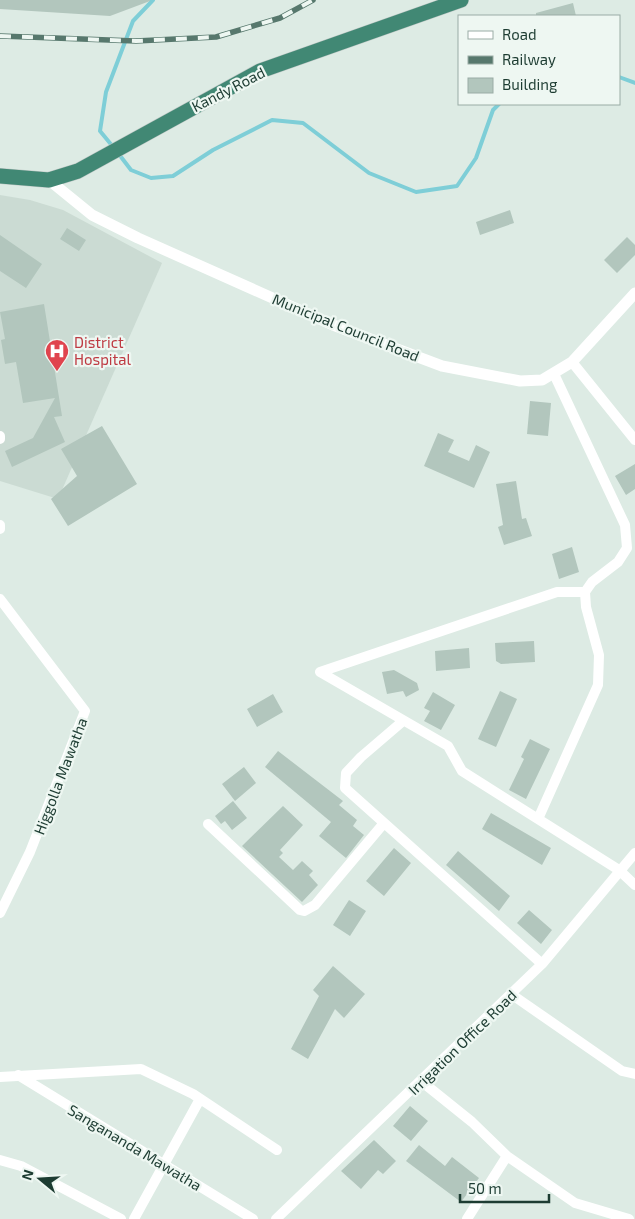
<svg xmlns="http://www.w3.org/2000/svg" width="635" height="1219" font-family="'Exo 2',sans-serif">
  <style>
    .built { fill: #cbdbd3 }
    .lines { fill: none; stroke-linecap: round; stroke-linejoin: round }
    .stream { stroke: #7eced7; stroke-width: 4 }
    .building { fill: #b2c6bd }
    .trunk-casing { stroke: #c0c8c6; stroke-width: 16 }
    .minor { stroke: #fff; stroke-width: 10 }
    .tertiary { stroke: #fff; stroke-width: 11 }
    .trunk { stroke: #418874; stroke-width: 15 }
    .rail-casing { stroke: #57786d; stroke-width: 5.5 }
    .rail { stroke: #eef7f2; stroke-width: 4; stroke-dasharray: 11; stroke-linecap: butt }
    .labels { text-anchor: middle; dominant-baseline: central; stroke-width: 4.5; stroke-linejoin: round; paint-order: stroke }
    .street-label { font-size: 15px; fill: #1d3c32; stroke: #eef7f2 }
    .health-label { font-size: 15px; fill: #be3a42; stroke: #eef7f2; text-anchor: start }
  </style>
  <rect width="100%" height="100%" fill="#ddebe4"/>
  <path class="built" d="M0 195 30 200 63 210 162 263 58 499 0 481Z"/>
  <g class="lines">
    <path class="stream" d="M619 77 635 83
      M114 148 100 131 106 92 133 21 153 0
      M118 153 131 170 151 178 173 176 213 150 272 120 303 123 369 173 416 192 457 186 476 158 493 110 499 104"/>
  </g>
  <path class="building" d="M0 0H150V1L110 16 0 9Z
    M573 3 576 16H536V13Z
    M510 210 514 223 480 235 476 222Z
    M67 228 86 240 79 251 60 239Z
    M0 235 42 264 26 288 0 271Z
    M627 237 635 245V255L617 273 604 260Z
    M44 304 62 416 54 417 65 442 12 467 5 451 33 438 55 398 23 403 16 362 5 364 1 340 5 339 0 312Z
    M530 401 551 403 548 436 527 434Z
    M102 426 137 484 68 526 51 499 77 476 61 449Z
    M438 433 454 440 448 452 469 461 476 445 490 452 474 488 424 466Z
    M635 464V489L626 495 615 476Z
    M516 481 522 519 526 518 532 536 504 545 498 527 503 525 496 484Z
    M572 547 579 572 559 579 552 554Z
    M534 641 535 662 501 664 496 661 495 643Z
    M469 648 470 668 436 671 435 651Z
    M394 670 417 683 419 690 406 697 403 691 387 694 382 672Z
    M500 691 517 699 496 747 478 739Z
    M433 692 455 705 441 730 424 721 430 711 424 708Z
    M273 694 283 712 257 727 247 709Z
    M530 739 550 749 526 799 509 790 524 759 521 757Z
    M278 751 343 801 339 805 357 820 353 826 364 835 346 858 319 836 331 822 265 767Z
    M244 767 256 783 235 801 222 784Z
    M233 801 247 818 232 830 225 821 221 824 215 816Z
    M283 806 303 825 280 850 283 853 279 857 293 870 302 861 313 871 309 875 318 885 302 902 242 846Z
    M491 813 551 848 542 865 482 829Z
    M394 848 411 863 384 896 366 881Z
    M458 851 510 896 499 911 446 865Z
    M349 900 366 911 350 936 333 925Z
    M529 910 552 930 541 944 517 923Z
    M333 966 365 994 344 1018 335 1009 308 1059 291 1049 319 996 313 990Z
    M410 1106 428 1121 411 1141 393 1126Z
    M374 1140 396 1161 383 1174 378 1170 361 1189 341 1171Z
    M419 1145 445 1166 452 1157 479 1178 461 1202 406 1161Z"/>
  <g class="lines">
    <g class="trunk-casing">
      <path id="trunk" d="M0 176 49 180 78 171 260 71 461 0"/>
    </g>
    <path class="minor" d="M572 362 635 440
      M554 374 625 525 627 548 618 562 592 582 585 592 586 607 599 655 598 685 538 819 619 870 635 885
      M0 436V439
      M0 525V529
      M0 599 85 711 30 852 0 913
      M320 672 557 592H585
      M320 672 448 746 462 771 538 819
      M403 721 361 757 346 773 345 788 542 964
      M208 824 300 910 304 911 315 905 384 823
      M511 994 622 1071 635 1074
      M18 1075 253 1219
      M0 1077 141 1069 193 1094 277 1150
      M421 1081 472 1122 507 1156 575 1203 629 1219
      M0 1160 21 1166 121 1219
      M134 1219 200 1099
      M276 1219 542 964 635 853
      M467 1219 507 1156"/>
    <path class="tertiary" d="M49 180 92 215 138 238 333 325 442 366 520 381 542 380 572 362 635 293"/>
    <use href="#trunk" class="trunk"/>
    <g class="rail-casing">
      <path id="rail" d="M0 36 136 41 216 37 280 18 313 0"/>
    </g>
    <use href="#rail" class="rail"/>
  </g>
  <defs>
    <g id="hospital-pin" transform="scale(1.25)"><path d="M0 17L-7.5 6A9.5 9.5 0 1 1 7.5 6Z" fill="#e0444e" stroke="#eef7f2"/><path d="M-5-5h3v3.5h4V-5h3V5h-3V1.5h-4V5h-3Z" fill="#fff"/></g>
  </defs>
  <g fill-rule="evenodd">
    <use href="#hospital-pin" x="57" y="351"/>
  </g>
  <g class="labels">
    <g class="street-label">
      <text transform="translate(228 89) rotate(-27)">Kandy Road</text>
      <text transform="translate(346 327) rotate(22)">Municipal Council Road</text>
      <text transform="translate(60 776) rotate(-69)">Higgolla Mawatha</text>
      <text transform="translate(462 1042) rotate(-44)">Irrigation Office Road</text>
      <text transform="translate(135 1147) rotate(31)">Sangananda Mawatha</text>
    </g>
    <g class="health-label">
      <text x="74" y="342">District<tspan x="74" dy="17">Hospital</tspan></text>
    </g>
  </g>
  <rect x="458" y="15" width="162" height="90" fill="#eef7f2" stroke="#9aaca5"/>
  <rect x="468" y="31" width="25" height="8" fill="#ffffff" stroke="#9aaca5"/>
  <text x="502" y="40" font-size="15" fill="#1d3c32">Road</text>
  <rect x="468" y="56" width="25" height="8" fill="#57786d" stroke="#9aaca5"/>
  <text x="502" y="65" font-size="15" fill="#1d3c32">Railway</text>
  <rect x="468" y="78" width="25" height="15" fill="#b2c6bd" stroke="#9aaca5"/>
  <text x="502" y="90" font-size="15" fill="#1d3c32">Building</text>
  <g transform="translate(40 1179) rotate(288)" stroke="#eef7f2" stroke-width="4" paint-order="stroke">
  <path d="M0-4L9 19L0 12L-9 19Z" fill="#1d3c32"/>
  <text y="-8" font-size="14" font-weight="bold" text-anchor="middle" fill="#1d3c32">N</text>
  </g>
  <path d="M460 1194v8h89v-8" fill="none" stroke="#1d3c32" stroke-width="2.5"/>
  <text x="468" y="1194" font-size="15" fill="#1d3c32" stroke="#eef7f2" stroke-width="4" paint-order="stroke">50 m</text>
</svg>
